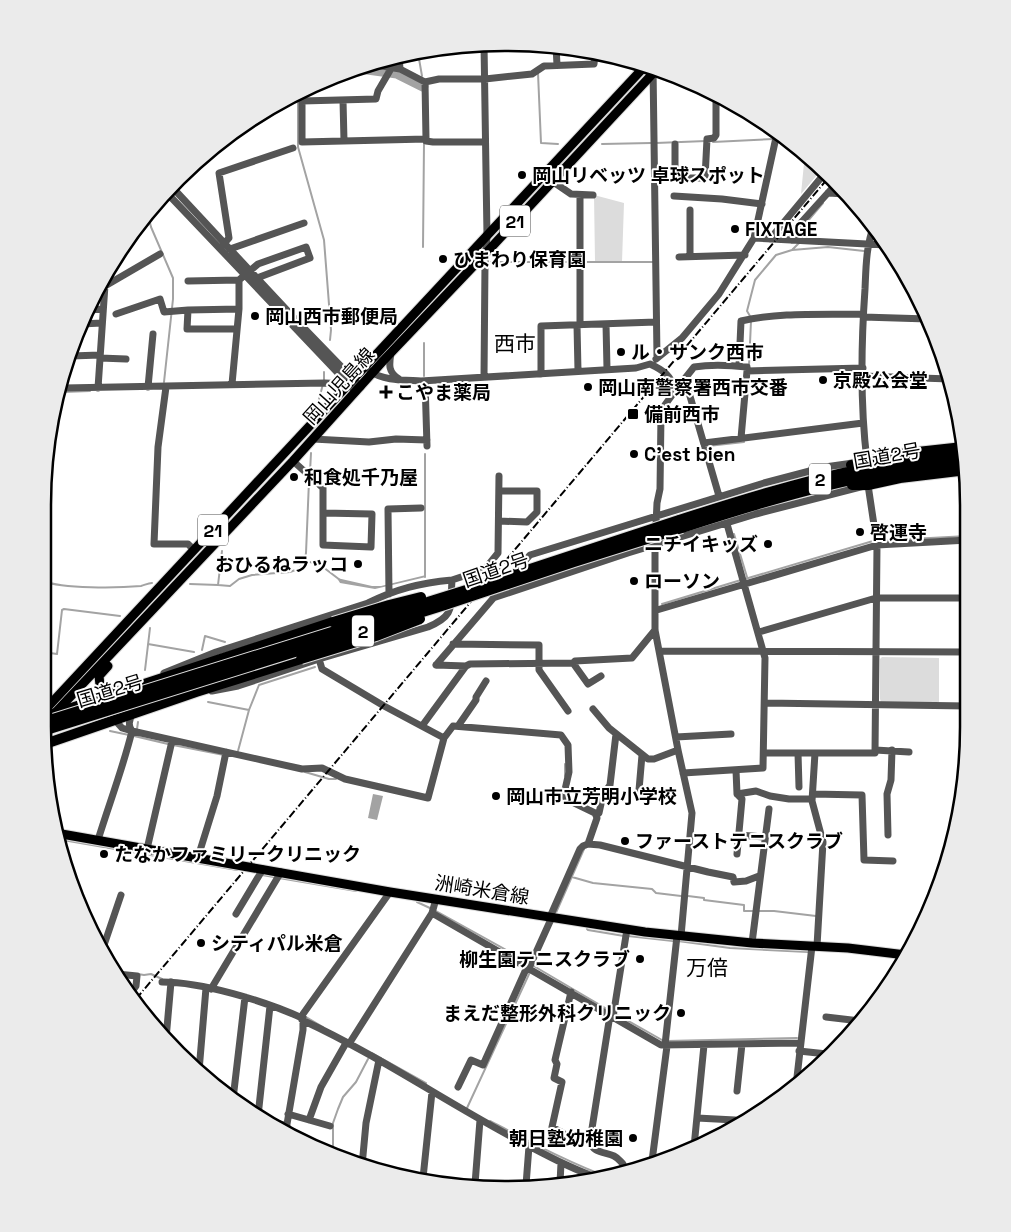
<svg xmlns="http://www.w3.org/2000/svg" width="1011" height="1232" font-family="'Space Grotesk','Noto Sans JP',sans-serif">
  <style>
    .green { fill: #dcdcdc }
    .water { fill: #a3a3a3 }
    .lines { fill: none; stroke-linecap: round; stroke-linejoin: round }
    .stream { stroke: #a3a3a3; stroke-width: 2 }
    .river { stroke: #a3a3a3; stroke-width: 11 }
    .major-casing { stroke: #dbdbdb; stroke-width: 11 }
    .highway-casing { stroke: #dbdbdb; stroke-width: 12 }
    .minor { stroke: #555; stroke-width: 7 }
    .major { stroke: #000; stroke-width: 9 }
    .highway { stroke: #000; stroke-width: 10 }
    .rail { stroke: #000; stroke-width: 2; stroke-dasharray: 8 2.5 1 2.5; stroke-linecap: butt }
    .highway-bridge-casing { stroke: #dbdbdb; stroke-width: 12; stroke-linecap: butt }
    .highway-bridge { stroke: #000; stroke-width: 10 }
    .poi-dot { fill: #000; stroke: #fff; stroke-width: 2 }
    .labels { text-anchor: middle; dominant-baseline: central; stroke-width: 4; stroke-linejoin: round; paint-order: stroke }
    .shield { fill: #fff; stroke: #4c4c4c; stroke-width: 1 }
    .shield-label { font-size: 18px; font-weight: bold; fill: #000 }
    .poi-label { font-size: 19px; font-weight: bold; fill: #000; stroke: #fff; text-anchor: start }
    .street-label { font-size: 19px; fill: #000; stroke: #fff }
    .quarter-label { font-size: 21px; fill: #000; stroke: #fff }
    .rim { fill: none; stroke: #000; stroke-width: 2.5 }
  </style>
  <rect width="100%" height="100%" fill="#fff"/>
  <path class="green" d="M805 153 822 169 801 194Z
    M594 195 624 203 622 262 595 261Z
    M882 657 939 658V702H881L880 699V659Z"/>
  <path class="water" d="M426 575V577L375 589 340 583 337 578 372 586H381Z
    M373 794 383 796 377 820 368 818Z"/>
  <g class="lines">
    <path class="stream" d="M418 53 422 76
      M538 73 541 143 558 144
      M298 92V147L324 240 331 330 330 340
      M713 142 773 139
      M656 143 706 141
      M602 144 651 143
      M148 215 151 227 173 278V299L164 382
      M802 239 804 237 801 229 823 203
      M423 247 424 143
      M792 250 799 243
      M491 262H654
      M750 316 747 311 755 280 776 255 792 250 828 247 864 251
      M749 366 751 321
      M424 376V343
      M324 380V372
      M63 392 90 391
      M317 407 323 384
      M708 448V446L744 442V440
      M310 472 311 453
      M734 534 747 577
      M305 561 319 564 340 580
      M425 577V454
      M745 579 873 541 968 536
      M43 581C63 589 118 588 141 586 145 585 148 583 152 583
      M190 584 218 585 222 551
      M218 585 230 586 239 579 252 575 290 572 298 569 304 564 306 553 309 481
      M662 604 741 580
      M148 644 194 652
      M202 650 205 636 225 642
      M43 652 57 654 62 610 64 609 120 616
      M145 670 150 628
      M208 702 249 710 259 685 315 667
      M137 729 138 722
      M110 731 129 735
      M134 736 168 744
      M173 745 224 755
      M238 751 249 710
      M305 772 329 779H336
      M565 776V764
      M57 839 237 870
      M262 875 274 877
      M572 877 593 883 652 889 656 893 681 896
      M279 878 356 891
      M688 896 704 898V900L744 905V911H754
      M417 902 432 909
      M436 911 528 962
      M759 911H774L816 916
      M557 914 583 919
      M555 915 584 849
      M587 929 588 930 624 936
      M628 936 673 941
      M678 941 730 948 808 952
      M532 965 612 1012
      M138 974 144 975 151 974 162 979
      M616 1014 662 1040
      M306 1017 323 1027
      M667 1041 797 1038
      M372 1053 426 1083
      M467 1108 530 972
      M490 1121C529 1141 567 1162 608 1177
      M333 1153V1123L338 1109 343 1097 356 1082 368 1059"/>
    <path class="river" d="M360 68 397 73 423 86
      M203 157 222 140"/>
    <g class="major-casing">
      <path id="major" d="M108 666 99 676 100 685 105 690 120 691
        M43 712 646 65
        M55 713 293 461 383 361 486 253 658 68
        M56 833 390 892 645 932 752 943 848 948 906 955"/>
    </g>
    <g class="highway-casing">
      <path id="highway" d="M851 465 899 454 963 447
        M852 485H868L900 478 967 470
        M679 520C772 490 866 461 964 455
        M682 528C774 498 868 470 965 463
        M53 714 333 622
        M45 744 196 692 301 659"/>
    </g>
    <path class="minor" d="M556 46 557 65
      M399 56 400 69
      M370 64 400 69 425 82 439 79H485L532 74 544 66 594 64 595 53
      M653 67 657 357
      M302 90V142L426 139 425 82
      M343 100 344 141
      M302 101 376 99 378 91 392 67
      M426 139V141L433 142H485
      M675 144V175L679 178H705L707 139 714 138 716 135V95
      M552 181 571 194 593 195
      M172 187 297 321 361 387
      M166 192 356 392
      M828 193 845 194
      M580 195V325
      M674 196 722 199 762 204
      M754 238 886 245
      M770 239 825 173
      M791 240 797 227 836 184
      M222 246 229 238 219 173 293 148
      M230 249 304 223
      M690 256V210
      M679 257 745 255
      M188 281 239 280
      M105 286 160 254
      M89 310 103 309
      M116 314 160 299 164 312 188 310
      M863 317 928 319
      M81 324 102 323
      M606 324 607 369
      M577 325 578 371
      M237 329H187L188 310 239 309
      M391 353C389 365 388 372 399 379
      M71 356 100 355
      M100 358 126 359
      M656 359 682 338 719 294 754 238 777 133
      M739 366 741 321C781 312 823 315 863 314
      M370 371C383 381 406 380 421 381L636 368 650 364C663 370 672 376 675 391L662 409 661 415 660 489 657 503 655 545V630L678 750 692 813 681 936
      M541 374V326L656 322
      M862 376 950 379
      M484 377 485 263 487 236 484 44
      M685 379 719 496
      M425 381 427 446
      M232 384 239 309V280L258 264 306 247 310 258 257 278
      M148 387 153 334
      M166 387 158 447 154 544H188L194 550
      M64 388 325 383 349 384
      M98 388 105 285
      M675 391 694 367C711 364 730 365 747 367V371L863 368
      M741 438 747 371
      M313 439 369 442 396 439 427 440
      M704 443 863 423
      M293 461 323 488V545L371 547 372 514 323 513
      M499 521 527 522 537 512V491H499
      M514 573 530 555 764 483 825 467 867 461C860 404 861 346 865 289 866 267 866 246 874 225
      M452 580 485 569 498 553 499 476
      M389 594 388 509 421 508
      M493 598 628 553 756 514 868 485 877 545 875 753H764
      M657 610 877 545 968 540
      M43 614 44 609
      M759 632 876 598H968
      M453 644 539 645V670L568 711
      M660 651 968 652
      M319 659 322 669 384 706 444 738
      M573 663 575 661 632 658 655 630
      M436 665 496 595
      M466 666 470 664 573 663 588 684 601 676
      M164 673 216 652 368 603C396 589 420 583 452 580 450 607 456 615 428 627L319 659 238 686 212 691
      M765 703 968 706
      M593 709 609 728 648 759H654L678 750
      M114 719 122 728 132 731 302 769 322 768 345 779 428 798 444 738 453 726 561 735 568 745 569 772 564 794 566 799 595 813 597 818 588 844 600 845 708 872 733 877 734 882 746 881 759 876
      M422 726 466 666 436 665
      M458 726 476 700V697L486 681
      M676 737 731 734
      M875 750 909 752
      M798 753 799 787
      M815 753 812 801 823 842 817 946
      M642 755 639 790 650 791
      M736 770 737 794 742 799 737 854
      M683 773 763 768 765 658 727 524
      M737 794 756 791 770 796 789 799H812
      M813 794 862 795 864 860 893 861
      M596 815 599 813 603 795 610 785 616 734
      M739 835 765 837
      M888 835 887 794 891 780 892 750
      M98 840C109 804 123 768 132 731 128 726 129 719 133 713
      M147 849 172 741
      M198 857 217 796 226 752
      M432 913 661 1045 800 1043
      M236 914 263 869
      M550 917 580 849 583 846 588 844
      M752 943 769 809
      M102 951 121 895
      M529 968 552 917
      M117 974 137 976 136 986 131 993
      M162 982C202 982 265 1001 302 1018
      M211 989 281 872
      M610 1015 590 1141C592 1153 605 1152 614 1156 618 1158 620 1161 623 1164V1172
      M613 1017 627 929
      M826 1017 860 1021
      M302 1020C380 1056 450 1105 525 1144 550 1157 574 1170 601 1179
      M166 1039 171 982
      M349 1044 432 913 436 899
      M665 1045 677 936
      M799 1051 827 1054
      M199 1071 206 988
      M796 1086 812 946
      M458 1087 471 1060 483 1065 527 967
      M737 1091 742 1044
      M233 1099 245 997
      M288 1114 330 1126
      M258 1116 270 1006
      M697 1118 735 1120
      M265 1120 287 1126
      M309 1120 321 1087 346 1043
      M286 1130 303 1030V1014L390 892
      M563 1133 552 1127 562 1082 554 1078 557 1064 555 1060 571 992
      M694 1147 704 1045
      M652 1161 667 1046
      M362 1166 366 1123 379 1060
      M423 1178 432 1092
      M560 1183 561 1163
      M475 1184 480 1120
      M526 1185 529 1146"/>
    <use href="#major" class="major"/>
    <use href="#highway" class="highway"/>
    <path class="rail" d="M136 999 829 177"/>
    <g class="highway-bridge-casing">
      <path id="highway-bridge" d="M333 622 389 605 421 597
        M301 659 376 636 420 619
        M43 722 463 591 679 520
        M43 731 445 605 574 562 682 528"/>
    </g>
    <use href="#highway-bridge" class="highway-bridge"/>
  </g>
  <g class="poi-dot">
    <circle cx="522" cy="175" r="5"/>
    <circle cx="735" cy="229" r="5"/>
    <circle cx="443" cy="259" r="5"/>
    <circle cx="255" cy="316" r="5"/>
    <circle cx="621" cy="352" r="5"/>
    <circle cx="823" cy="380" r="5"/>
    <circle cx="588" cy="387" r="5"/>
    <path d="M383.5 384.5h5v5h5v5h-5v5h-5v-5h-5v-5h5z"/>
    <rect x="627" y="408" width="12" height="12" rx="2.5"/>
    <circle cx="634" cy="454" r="5"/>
    <circle cx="294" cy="477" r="5"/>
    <circle cx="860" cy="532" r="5"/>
    <circle cx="768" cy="544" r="5"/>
    <circle cx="358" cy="564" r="5"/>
    <circle cx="634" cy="581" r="5"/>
    <circle cx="496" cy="796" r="5"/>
    <circle cx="625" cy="841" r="5"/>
    <circle cx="104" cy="854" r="5"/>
    <circle cx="201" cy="943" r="5"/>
    <circle cx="640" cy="959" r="5"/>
    <circle cx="681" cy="1013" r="5"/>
    <circle cx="633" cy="1138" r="5"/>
  </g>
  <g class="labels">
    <g class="shield">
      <rect x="500" y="205.5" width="30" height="31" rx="4"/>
      <rect x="809" y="463.5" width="22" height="31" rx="4"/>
      <rect x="198" y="514.5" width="30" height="31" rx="4"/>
      <rect x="352" y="615.5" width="22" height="31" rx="4"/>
    </g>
    <g class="shield-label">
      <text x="515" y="221">21</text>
      <text x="820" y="479">2</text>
      <text x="213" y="530">21</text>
      <text x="363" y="631">2</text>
    </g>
    <g class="poi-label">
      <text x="532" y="175">岡山リベッツ 卓球スポット</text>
      <text x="745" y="229">FIXTAGE</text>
      <text x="453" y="259">ひまわり保育園</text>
      <text x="265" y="316">岡山西市郵便局</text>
      <text x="631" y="352">ル・サンク西市</text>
      <text x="833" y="380">京殿公会堂</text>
      <text x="598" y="387">岡山南警察署西市交番</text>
      <text x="396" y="392">こやま薬局</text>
      <text x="644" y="414">備前西市</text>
      <text x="644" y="454">C'est bien</text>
      <text x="304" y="477">和食処千乃屋</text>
      <text x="870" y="532">啓運寺</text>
      <text x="758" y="544" text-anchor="end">ニチイキッズ</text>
      <text x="348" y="564" text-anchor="end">おひるねラッコ</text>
      <text x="644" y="581">ローソン</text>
      <text x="506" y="796">岡山市立芳明小学校</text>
      <text x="635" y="841">ファーストテニスクラブ</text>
      <text x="114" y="854">たなかファミリークリニック</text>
      <text x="211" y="943">シティパル米倉</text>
      <text x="630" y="959" text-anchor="end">柳生園テニスクラブ</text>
      <text x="671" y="1013" text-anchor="end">まえだ整形外科クリニック</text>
      <text x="623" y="1138" text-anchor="end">朝日塾幼稚園</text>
    </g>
    <g class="street-label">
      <text transform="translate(339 386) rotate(-48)">岡山児島線</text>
      <text transform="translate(887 456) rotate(-10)">国道2号</text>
      <text transform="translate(496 570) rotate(-19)">国道2号</text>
      <text transform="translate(110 691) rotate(-17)">国道2号</text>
      <text transform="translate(482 890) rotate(9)">洲崎米倉線</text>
    </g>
    <g class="quarter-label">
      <text x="515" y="343">西市</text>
      <text x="707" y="967">万倍</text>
    </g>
  </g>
  <path d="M0 0H1011V1232H0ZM505 51H506A454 454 0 0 1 960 505V727A454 454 0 0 1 506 1181H505A454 454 0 0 1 51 727V505A454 454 0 0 1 505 51Z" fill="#ebebeb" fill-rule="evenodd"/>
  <path class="rim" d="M505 51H506A454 454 0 0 1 960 505V727A454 454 0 0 1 506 1181H505A454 454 0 0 1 51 727V505A454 454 0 0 1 505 51Z"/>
</svg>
